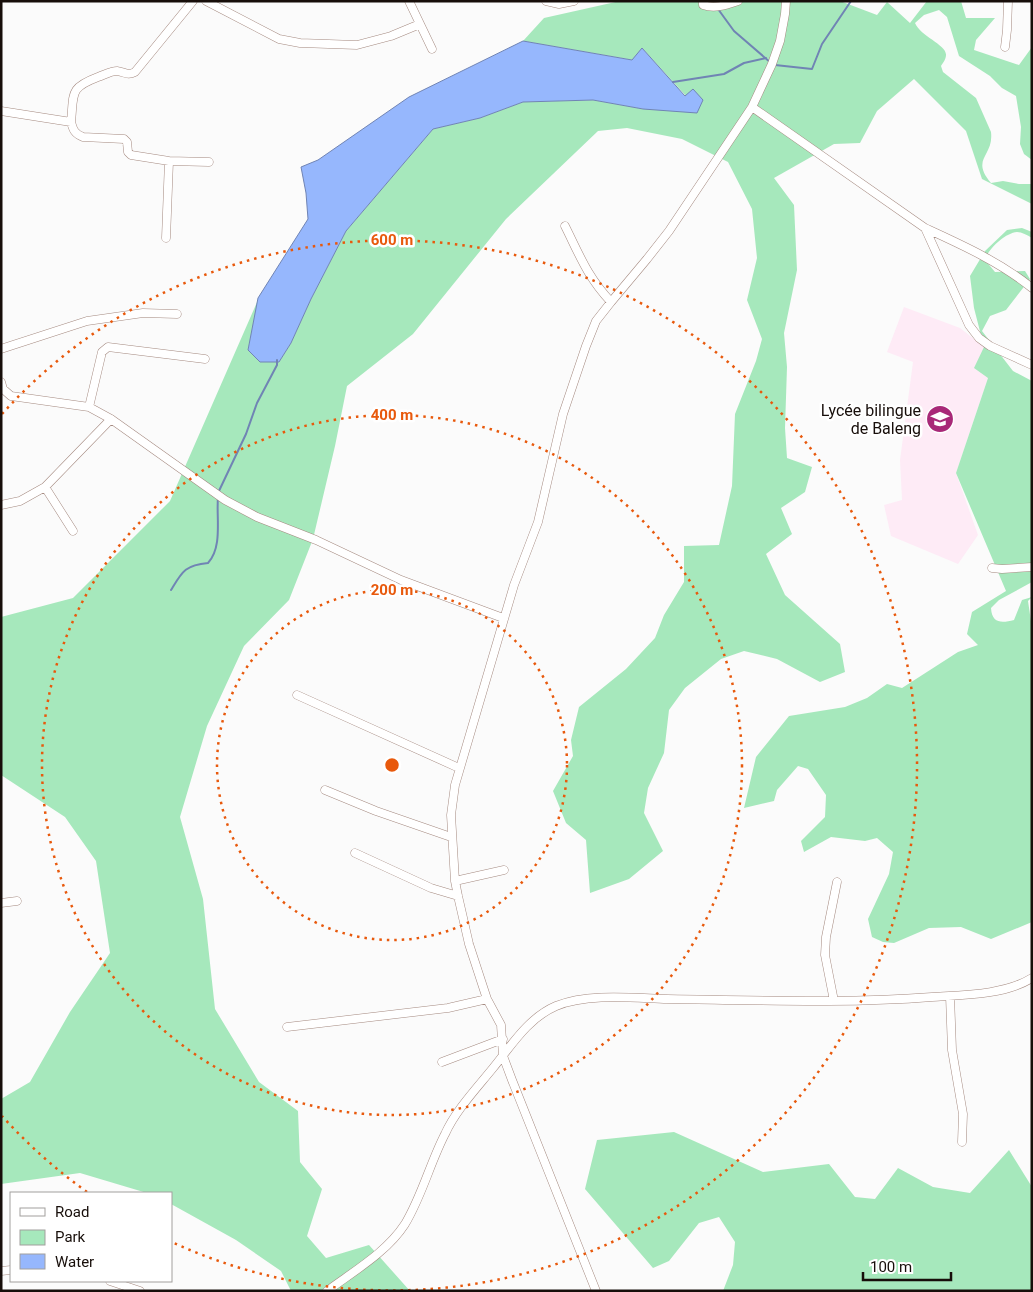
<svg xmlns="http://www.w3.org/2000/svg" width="1033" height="1292" font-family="Roboto,sans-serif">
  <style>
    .education { fill: #feebf6 }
    .green { fill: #a6e8bc }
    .water { fill: #96b7fd; stroke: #7084b4 }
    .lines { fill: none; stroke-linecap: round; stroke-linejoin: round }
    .stream { stroke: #7084b4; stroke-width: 2 }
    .minor-casing { stroke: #a58a80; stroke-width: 9 }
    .minor { stroke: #fff; stroke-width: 8 }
    .ring { fill: none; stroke: #e8590c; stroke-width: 2.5; stroke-dasharray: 2.5 5 }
    .labels { text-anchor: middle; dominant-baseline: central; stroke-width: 5; stroke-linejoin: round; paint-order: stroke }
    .poi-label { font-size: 16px; fill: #170e0a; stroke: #fff; text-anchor: end }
    .centre { fill: #e8590c; stroke: #fff; stroke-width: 2.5 }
    .ring-label { font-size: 15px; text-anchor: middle; font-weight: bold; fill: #e8590c; stroke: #fff; stroke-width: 5; stroke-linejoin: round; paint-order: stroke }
  </style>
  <rect width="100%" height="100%" fill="#fbfbfb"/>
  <path class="education" d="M904 307 960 328 984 347 988 378 956 473 978 535 958 564 891 536 884 505 902 500 900 460 913 362 887 352Z"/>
  <path class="green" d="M620 1H840L877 15 887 2 910 23 927 1H961L966 18H995L976 40 974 50 1019 65 1032 47V160L1024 154 1020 144 1021 127 1016 96 1002 88 990 76 959 56 947 17 939 10 924 15 915 23C920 36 947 45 946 55 946 59 943 63 941 66L943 72 976 98 991 132C994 157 970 158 991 183L1003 181 1019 184H1032V204L982 179 966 131 914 79 877 111 860 143 834 144 774 178 794 205 797 270 784 333 787 367 785 428 787 458 812 467 805 492 781 508 792 534 766 554 785 595 840 644 845 672 820 682 777 659 744 651 721 659 685 688 669 710 664 753 648 788 644 813 663 851 629 879 590 893 586 840 566 823 553 791 573 756 571 740 579 707 626 669 655 638 664 615 684 582V546L719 545 732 486 735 414 756 361 762 339 747 300 757 258 752 209 728 162 682 139 627 128 598 131 506 219 413 334 347 386 335 446 313 539 289 600 244 646 207 726 180 817 203 899 215 1009 259 1082 298 1111 300 1162 322 1189 307 1236 326 1258 369 1245 410 1291H291L281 1271 236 1240 171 1204V1193H147L80 1173 1 1184V1099L30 1082 70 1012 110 953 96 861 65 817 1 775V617L73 598 170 501 261 293 248 350 279 362 291 343 311 299 346 231 433 129 480 118 523 102 593 100 643 109 686 96 642 48 633 60 523 41 544 18Z
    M1022 228 1032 232V238C1027 235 1022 232 1017 232 1005 233 988 249 985 260L995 272 1025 271 1030 279 1006 310 990 316 982 331 1013 371 1032 381V582L999 600 991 608C992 624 1002 623 1014 620L1022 600 1032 597 1028 601 1032 628V922L991 939 961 927 929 928 894 943 883 942 872 937 868 919 889 874 893 852 877 838 865 841 831 837 804 852 801 841 825 817 826 795 808 769 798 766 777 790 774 801 744 808 756 757 789 716 845 707 867 698 887 684 902 688 958 652 978 645 967 634 972 612 1006 591 956 473 988 378 974 368 984 347 974 308 970 276 985 251 1007 230Z
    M674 1132 763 1172 829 1164 855 1197 875 1199 898 1168 933 1187 970 1193 1009 1150 1032 1187V1291H723L733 1265 735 1242 719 1217 699 1223 669 1261 653 1268 585 1189 597 1140Z"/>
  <path class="water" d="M523 41 632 60 642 48 685 96 693 89 703 100 697 113 643 109 593 100 523 102 480 118 433 129 346 231 311 299 291 343 279 362H260L248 350 258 298 308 219 306 193 301 167 318 160 409 97Z"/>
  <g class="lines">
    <path class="stream" d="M718 9 734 31 771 63
      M775 65 812 69 822 44 851 1
      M673 82 724 74 744 63 766 58
      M218 493 246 434 257 403 277 365V360
      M171 590C182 572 185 565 208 563 223 547 216 517 218 497"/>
    <g class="minor-casing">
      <path id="minor" d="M206 1 279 39 300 43 357 45 391 36 420 24
        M409 1 432 49
        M546 1 559 4 574 1
        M703 1V5C715 9 726 5 738 1
        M1005 47 1007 30 1008 1
        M752 107 925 228 969 325 979 338 990 346 1032 365
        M1 111 71 122C73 130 75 134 83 137L124 139 127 142 128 152 131 155 169 161 209 162
        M71 122C74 93 69 88 98 77 104 75 111 71 117 71 125 72 127 76 135 72L193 1
        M565 226C580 256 587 276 611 302
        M925 228C962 245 1000 262 1032 288
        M166 238 169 161
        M1 349 87 321 143 313 177 314
        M1 382 3 389 11 396 89 407 111 419 225 500 257 517 316 540 401 580 503 618
        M89 407 102 352 108 347 205 359
        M45 487 73 531
        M1 505 20 501 45 487 111 419
        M992 568 1002 569 1032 567
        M297 695 459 768
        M325 790 376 811 451 837
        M355 853 431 888 458 896
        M455 881 504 870
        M1 903 17 901
        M950 996 952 1050 963 1114 962 1142
        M834 1001 825 955 826 937 837 882
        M287 1027 448 1008 487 999
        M442 1062 503 1039
        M1 1271 11 1270
        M110 1281 140 1291
        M327 1291C354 1271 387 1252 405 1224 422 1196 430 1163 445 1134 456 1110 476 1089 493 1068 511 1046 528 1018 556 1006 588 993 633 998 667 999 755 1000 844 1004 932 997 963 995 1005 995 1032 978
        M596 1291 512 1080 503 1056 501 1025 487 999 469 944 458 896 455 881 451 815 455 785 514 585 538 522 563 414 586 346 596 321 611 302 647 259 669 231 752 107 772 64 780 41 785 14 786 1"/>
    </g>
    <use href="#minor" class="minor"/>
  </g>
  <g class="ring">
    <circle cx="392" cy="765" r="175"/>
    <circle cx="392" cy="765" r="350"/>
    <path d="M87 1192A525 525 0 0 1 2 1116M2 414A525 525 0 1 1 174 1243"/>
  </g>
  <defs>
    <g id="school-disc" transform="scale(1.4375)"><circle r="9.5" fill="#a82978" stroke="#fff"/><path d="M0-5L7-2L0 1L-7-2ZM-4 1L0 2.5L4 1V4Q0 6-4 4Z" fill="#fff"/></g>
  </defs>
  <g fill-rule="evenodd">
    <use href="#school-disc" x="940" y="419"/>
  </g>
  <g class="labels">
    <g class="poi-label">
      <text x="921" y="410">Lycée bilingue<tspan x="921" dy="18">de Baleng</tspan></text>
    </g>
  </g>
  <circle cx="392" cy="765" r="8" class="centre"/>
  <g class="ring-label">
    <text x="392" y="245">600 m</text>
    <text x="392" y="420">400 m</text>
    <text x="392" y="595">200 m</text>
  </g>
  <rect width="1033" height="1292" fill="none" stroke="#170e0a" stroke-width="5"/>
  <rect x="10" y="1192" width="162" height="90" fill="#ffffff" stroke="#a29f9d"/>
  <rect x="20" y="1208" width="25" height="8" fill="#ffffff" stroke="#a29f9d"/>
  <text x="55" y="1217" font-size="15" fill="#170e0a">Road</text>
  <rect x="20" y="1230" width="25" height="15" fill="#a6e8bc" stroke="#a29f9d"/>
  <text x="55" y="1242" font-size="15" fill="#170e0a">Park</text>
  <rect x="20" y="1254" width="25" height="15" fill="#96b7fd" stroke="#a29f9d"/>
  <text x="55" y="1267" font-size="15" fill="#170e0a">Water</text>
  <path d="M863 1272v8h88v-8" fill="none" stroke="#170e0a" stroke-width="2.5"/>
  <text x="870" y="1272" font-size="15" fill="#170e0a" stroke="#ffffff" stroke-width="4" paint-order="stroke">100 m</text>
</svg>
